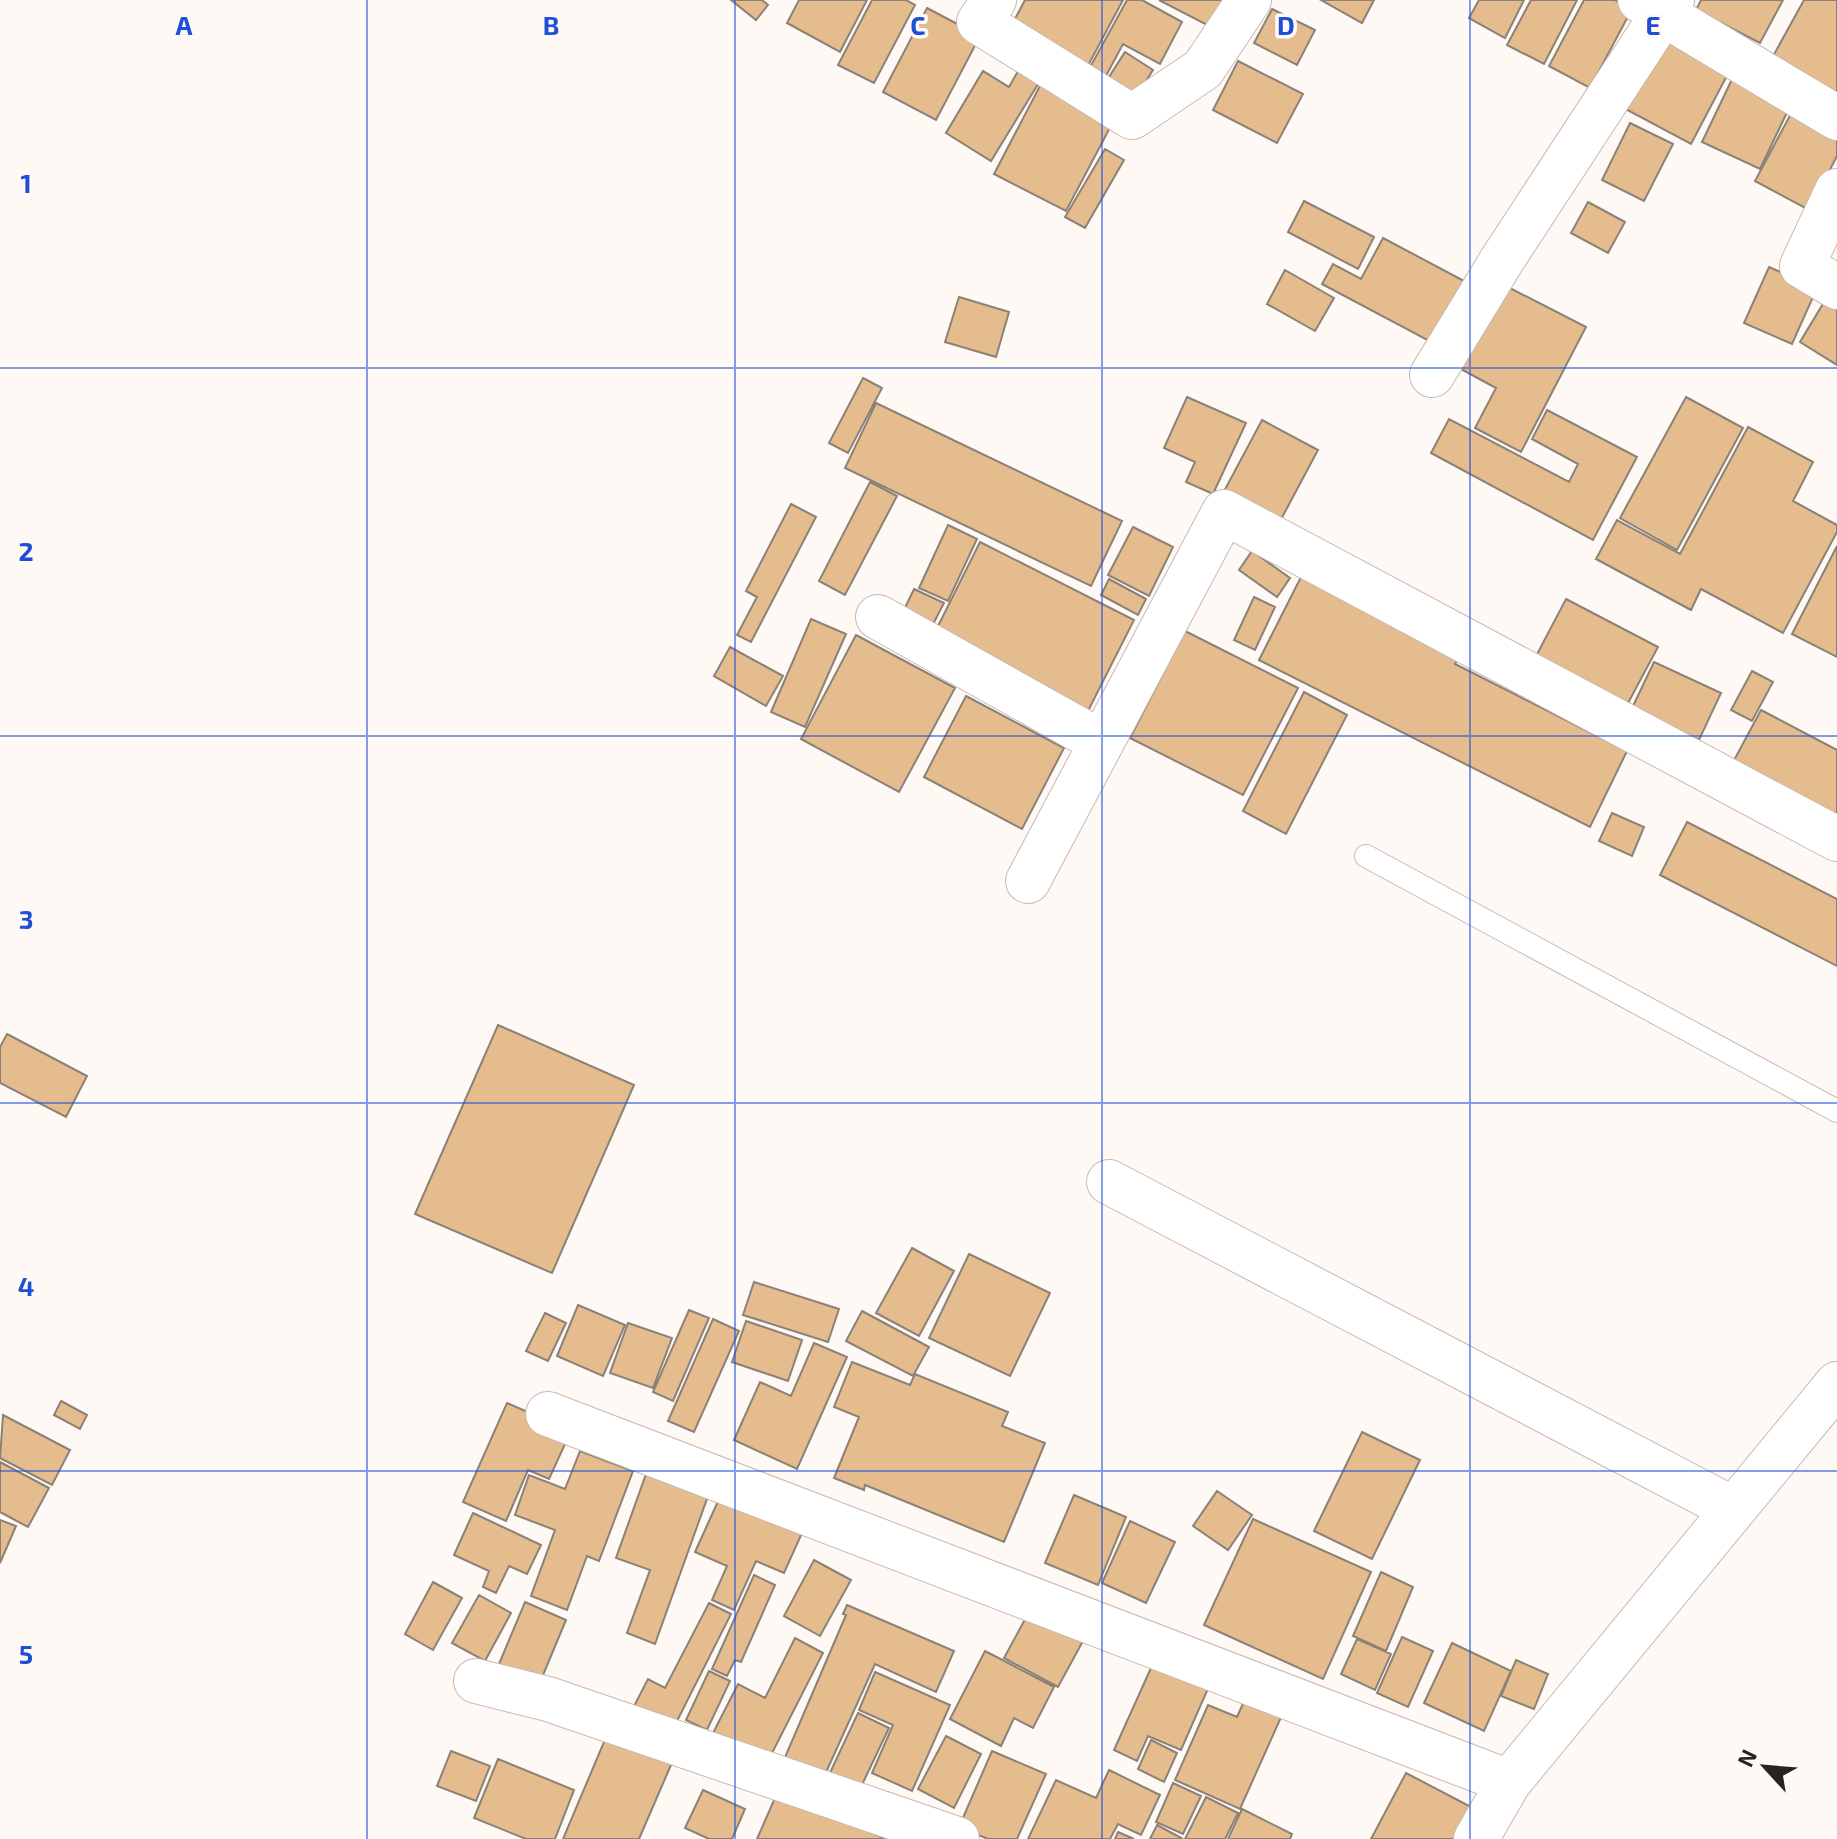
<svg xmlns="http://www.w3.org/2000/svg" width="1837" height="1839" font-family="'Exo 2',sans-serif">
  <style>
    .building { fill: #e4bc8d; stroke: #8b8176; stroke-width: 2 }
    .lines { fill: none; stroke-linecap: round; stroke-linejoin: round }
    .service-casing { stroke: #c8b9b2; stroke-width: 24 }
    .minor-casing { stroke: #c8b9b2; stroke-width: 46 }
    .service { stroke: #fff; stroke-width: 22 }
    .minor { stroke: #fff; stroke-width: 44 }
    .grid { fill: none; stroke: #1d4ed8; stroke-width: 2; stroke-opacity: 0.55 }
    .grid-label { font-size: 26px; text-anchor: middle; font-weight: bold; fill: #1d4ed8; stroke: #fff9f6; stroke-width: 7; stroke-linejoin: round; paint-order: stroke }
  </style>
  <rect width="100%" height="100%" fill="#fff9f6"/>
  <path class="building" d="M731 0H762L768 5 756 20Z
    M799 0H867L840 52 787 23Z
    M872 0H906L915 5 874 83 838 65Z
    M1025 0H1123L1083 75 1007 34Z
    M1127 0H1142L1182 22 1160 64 1123 44 1099 89 1083 80Z
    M1159 0H1223L1209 26Z
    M1321 0H1374L1362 23Z
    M1479 0H1524L1505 38 1469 18Z
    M1531 0H1577L1544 64 1507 45Z
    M1584 0H1615L1632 9 1590 88 1549 66Z
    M1701 0H1783L1760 43 1696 10Z
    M1804 0H1837V94L1772 58Z
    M927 8 980 36 936 120 883 92Z
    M1272 9 1315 30 1297 65 1254 43Z
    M1660 32 1730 70 1691 144 1620 106Z
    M1125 52 1153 70 1130 106 1102 88Z
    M1238 61 1303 94 1277 143 1213 110Z
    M1022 64 1043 76 991 161 946 133 983 71 1009 87Z
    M1734 75 1792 102 1760 169 1702 142Z
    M1042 82 1114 120 1066 211 994 174Z
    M1794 108 1837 130V156L1809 210 1755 181Z
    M1630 123 1673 144 1644 201 1602 180Z
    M1105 149 1124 160 1085 228 1065 217Z
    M1304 201 1374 237 1358 269 1288 232Z
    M1588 202 1625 222 1608 253 1571 233Z
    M1383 238 1464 281 1431 342 1322 284 1333 264 1361 279Z
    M1769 267 1817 288 1792 344 1744 323Z
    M1285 270 1334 298 1315 331 1267 304Z
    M1504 285 1586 327 1521 452 1475 428 1496 388 1461 369Z
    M1829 294 1837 299V365L1800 342Z
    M959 297 1009 312 996 357 945 342Z
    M863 378 882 388 848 453 829 443Z
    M1187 397 1246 423 1213 494 1186 482 1195 462 1164 448Z
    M1686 397 1743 428 1677 550 1620 518Z
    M876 403 1122 521 1091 586 845 468Z
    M1547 410 1637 457 1593 540 1431 453 1449 419 1569 482 1578 464 1532 439Z
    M1262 420 1318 450 1278 525 1222 495Z
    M1748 427 1813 462 1793 501 1837 525V532L1783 633 1701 589 1691 610 1596 559 1617 520 1680 554Z
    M870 482 897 496 845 595 819 581Z
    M791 504 816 517 751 642 737 635 757 597 746 591Z
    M948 525 977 539 948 601 919 588Z
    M1133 527 1173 547 1149 596 1108 575Z
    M980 542 1134 620 1087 713 933 636Z
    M1837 546V657L1792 634Z
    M1252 551 1290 578 1277 597 1239 570Z
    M1303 573 1461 653 1455 664 1627 751 1590 827 1259 660Z
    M1109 579 1146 599 1138 615 1101 595Z
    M914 589 944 603 929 632 900 618Z
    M1254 597 1275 607 1255 650 1234 640Z
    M1566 599 1658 647 1627 705 1535 658Z
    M811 619 846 634 805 727 771 712Z
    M1185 631 1298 688 1243 795 1130 738Z
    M856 635 955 688 899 792 801 739Z
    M730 647 783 676 766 706 714 676Z
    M1654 662 1721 693 1699 740 1632 708Z
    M1752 671 1773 682 1752 721 1731 710Z
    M1304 692 1347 715 1286 834 1243 811Z
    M966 696 1064 748 1022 829 924 777Z
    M1761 710 1837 750V819L1732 764Z
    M1612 813 1644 827 1632 856 1599 841Z
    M1687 822 1837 899V966L1660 875Z
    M498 1025 634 1085 552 1273 415 1214Z
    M7 1034 87 1076 66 1117 0 1083V1047Z
    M912 1248 954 1271 919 1336 876 1313Z
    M969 1254 1050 1293 1010 1376 929 1338Z
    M754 1282 839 1309 828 1342 743 1315Z
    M578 1305 625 1325 603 1376 557 1356Z
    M689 1310 709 1318 673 1401 653 1392Z
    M862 1311 929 1347 913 1376 846 1341Z
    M545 1313 566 1323 548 1361 526 1351Z
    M713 1319 739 1331 694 1432 668 1421Z
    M746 1321 802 1340 788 1381 732 1362Z
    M628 1323 672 1338 653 1388 610 1373Z
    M814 1343 847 1357 797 1469 734 1440 760 1382 791 1396Z
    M852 1362 910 1385 915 1374 1008 1412 1002 1426 1045 1443 1004 1542 865 1485 864 1490 834 1478 859 1417 834 1407Z
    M61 1401 87 1415 80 1429 54 1415Z
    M507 1403 571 1431 549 1479 528 1470 506 1521 463 1502Z
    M3 1415 70 1450 52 1485 0 1458Z
    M1362 1432 1420 1460 1372 1559 1314 1531Z
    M580 1451 633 1471 599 1561 587 1556 567 1610 531 1596 555 1530 515 1515 529 1475 565 1489Z
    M0 1462 49 1488 28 1527 0 1512Z
    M646 1474 708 1496 655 1644 627 1633 650 1570 616 1558Z
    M724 1488 806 1524 784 1573 756 1561 734 1610 712 1600 727 1566 695 1552Z
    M1217 1491 1252 1515 1228 1550 1193 1526Z
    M1074 1495 1126 1517 1098 1585 1045 1563Z
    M473 1513 541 1545 527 1574 509 1566 496 1593 483 1587 489 1571 454 1555Z
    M1253 1519 1371 1572 1323 1679 1204 1625Z
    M0 1520 16 1526 0 1563Z
    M1130 1521 1175 1542 1146 1603 1102 1583Z
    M814 1560 851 1580 820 1636 784 1616Z
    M1381 1572 1413 1587 1386 1651 1353 1636Z
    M754 1575 775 1585 741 1662 735 1660 727 1676 712 1669Z
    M433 1582 462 1598 433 1650 405 1634Z
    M479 1595 511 1613 485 1661 452 1643Z
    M1035 1601 1089 1630 1058 1687 1004 1658Z
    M525 1602 566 1620 541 1680 499 1664Z
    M709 1603 731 1614 672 1731 632 1710 648 1679 665 1688Z
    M847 1605 954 1651 936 1692 875 1664 823 1779 783 1762 846 1615 843 1614Z
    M1402 1637 1433 1651 1408 1707 1377 1693Z
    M795 1638 823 1653 768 1761 713 1733 738 1684 765 1698Z
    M1357 1639 1391 1654 1375 1690 1341 1674Z
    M1452 1643 1511 1671 1484 1731 1424 1703Z
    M985 1651 1054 1687 1033 1728 1014 1718 1001 1746 950 1719Z
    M1155 1659 1210 1684 1181 1750 1148 1736 1137 1761 1114 1750Z
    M1516 1660 1548 1674 1534 1709 1501 1696Z
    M709 1671 730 1681 707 1730 686 1720Z
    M875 1672 950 1705 912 1791 872 1773 893 1725 859 1710Z
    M1245 1699 1282 1715 1240 1809 1175 1780 1208 1705 1237 1717Z
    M858 1713 889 1728 859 1791 828 1777Z
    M609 1730 674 1758 639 1839H563Z
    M946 1736 981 1754 954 1808 918 1789Z
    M1151 1740 1177 1753 1164 1782 1138 1769Z
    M451 1751 490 1766 476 1801 437 1786Z
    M992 1751 1046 1774 1017 1839H988L959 1827Z
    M498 1759 574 1790 555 1839H526L474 1818Z
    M1109 1770 1160 1795 1141 1835 1118 1824 1110 1839H1028L1056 1780 1096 1798Z
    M1406 1773 1473 1808 1457 1839H1371Z
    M1173 1783 1201 1796 1183 1834 1156 1822Z
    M703 1790 745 1809 732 1839H709L685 1828Z
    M778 1791 886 1839H757Z
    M1206 1797 1238 1813 1225 1839H1185Z
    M1242 1809 1292 1834 1290 1839H1228Z
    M1157 1825 1183 1839H1150Z
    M1118 1832 1134 1839H1115Z"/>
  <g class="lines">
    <g class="service-casing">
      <path id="service" d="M1366 856 1837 1111"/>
    </g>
    <g class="minor-casing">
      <path id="minor" d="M994 0 979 22 1132 117 1203 69 1249 0
        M1640 0 1837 118
        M1837 191 1802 266 1837 287
        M1432 375 1502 260 1672 0
        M878 617 1101 742
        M1028 881 1224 512 1837 839
        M1109 1182 1733 1509
        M548 1414 1509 1782
        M476 1681 548 1699 957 1839
        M1476 1839 1509 1782 1837 1384"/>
    </g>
    <use href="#service" class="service"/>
    <use href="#minor" class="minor"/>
  </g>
  <path class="grid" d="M367 0V1839M735 0V1839M1102 0V1839M1470 0V1839M0 368H1837M0 736H1837M0 1103H1837M0 1471H1837"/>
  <g class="grid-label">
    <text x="184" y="35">A</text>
    <text x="551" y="35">B</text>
    <text x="918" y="35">C</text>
    <text x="1286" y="35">D</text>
    <text x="1653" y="35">E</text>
    <text x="26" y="193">1</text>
    <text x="26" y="561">2</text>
    <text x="26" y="929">3</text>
    <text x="26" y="1296">4</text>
    <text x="26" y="1664">5</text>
  </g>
  <g transform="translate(1765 1767) rotate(296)" stroke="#fff9f6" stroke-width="6" paint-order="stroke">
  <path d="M0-6L14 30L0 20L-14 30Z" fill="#292320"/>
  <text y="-12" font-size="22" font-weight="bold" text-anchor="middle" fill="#292320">N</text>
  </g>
</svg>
